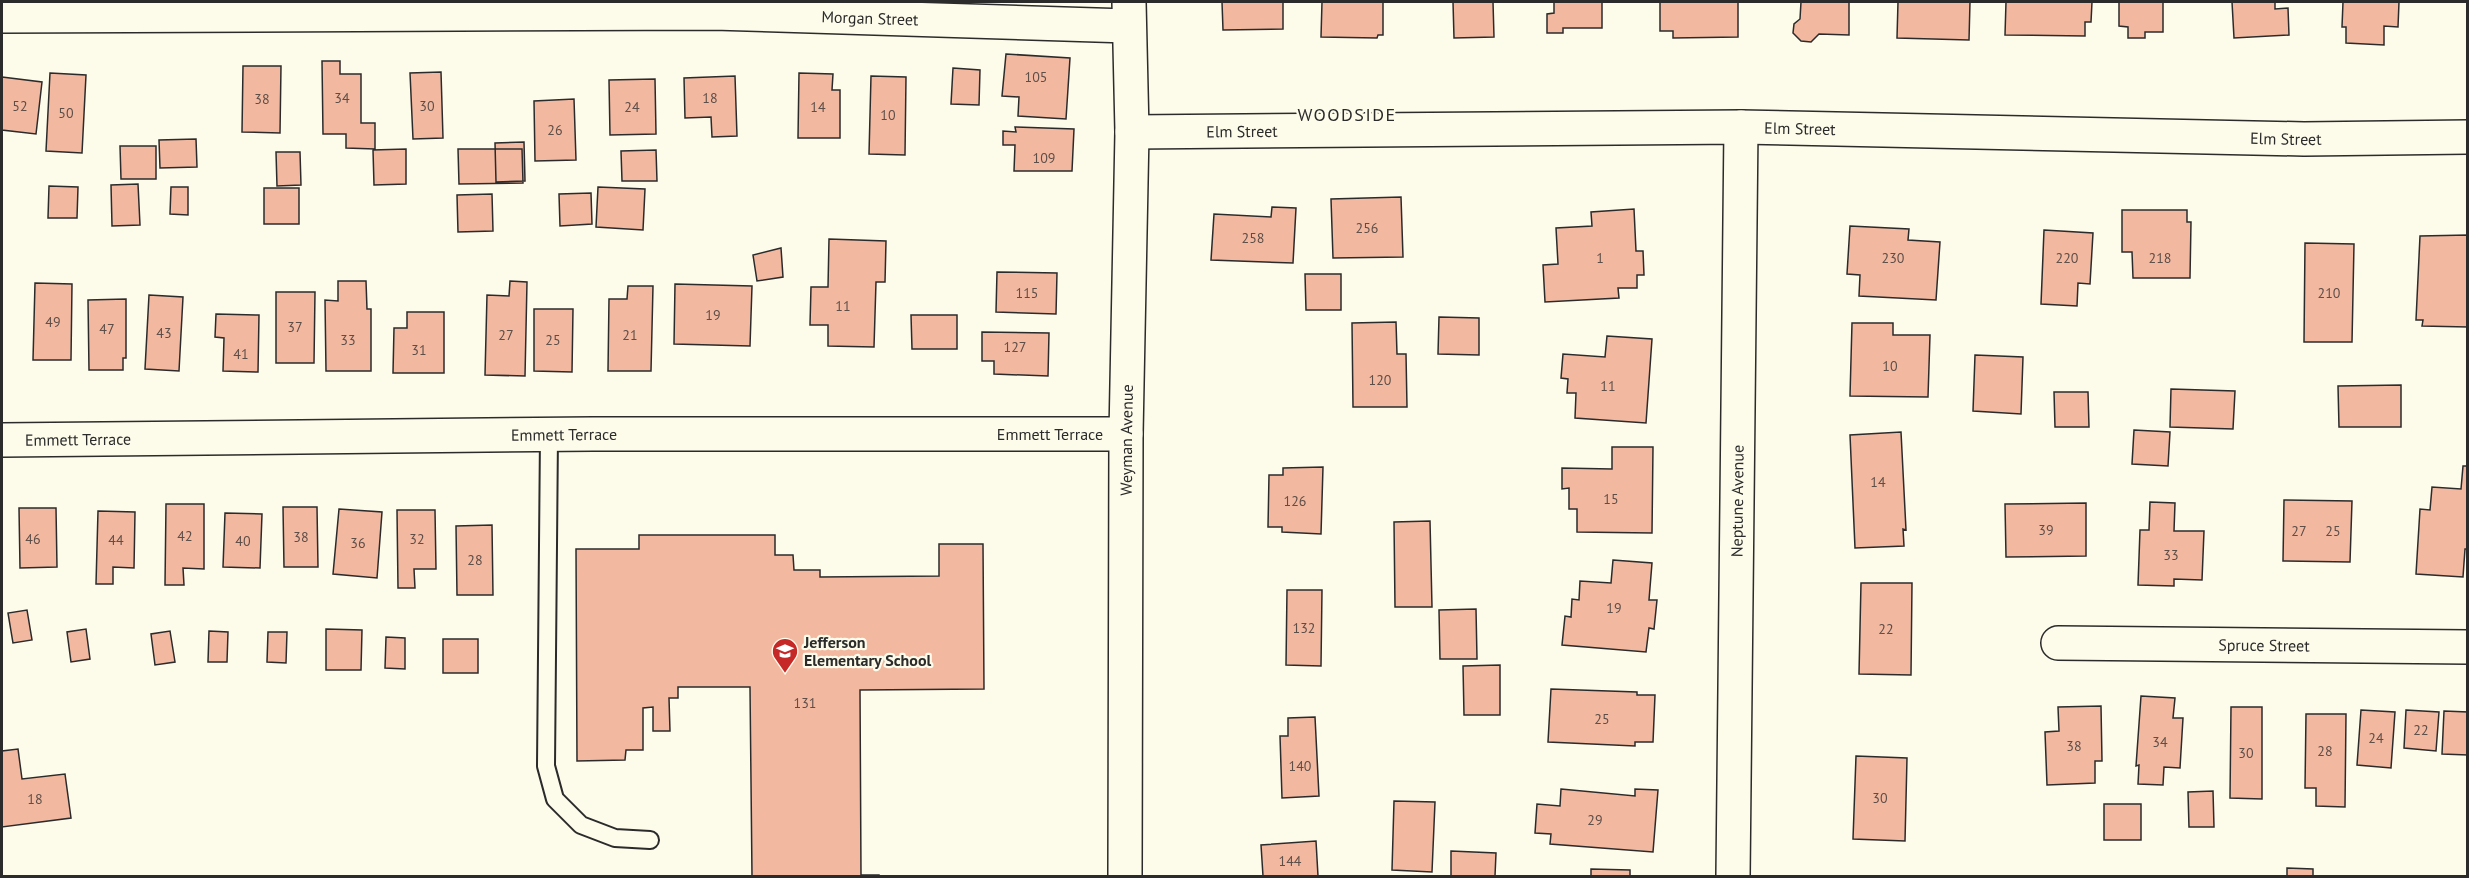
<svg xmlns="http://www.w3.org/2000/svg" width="2469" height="878" font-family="'PT Sans',sans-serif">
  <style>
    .building { fill: #f2b8a0; stroke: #2b2b2b; stroke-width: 1.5 }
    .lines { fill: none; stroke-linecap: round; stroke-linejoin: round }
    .lane-casing { stroke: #2b2b2b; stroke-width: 20 }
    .street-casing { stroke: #2b2b2b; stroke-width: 36 }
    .secondary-casing { stroke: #2b2b2b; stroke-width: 36 }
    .lane { stroke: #fdfbea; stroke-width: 16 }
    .street { stroke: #fdfbea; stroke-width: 33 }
    .secondary { stroke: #fdfbea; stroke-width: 33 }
    .labels { text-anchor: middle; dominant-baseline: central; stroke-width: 4.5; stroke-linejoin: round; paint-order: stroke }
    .number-label { font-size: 14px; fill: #5d4e48 }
    .street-label { font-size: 16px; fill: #2b2b2b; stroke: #fdfbea }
    .poi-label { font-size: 16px; font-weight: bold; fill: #2b2b2b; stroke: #fdfbea; text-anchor: start }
    .neighbourhood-label { font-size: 18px; letter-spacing: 1.5px; fill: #2b2b2b; stroke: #fdfbea }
  </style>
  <rect width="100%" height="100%" fill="#fdfbea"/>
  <path class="building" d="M1222 2H1283V29L1223 30Z
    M1322 2H1383V35H1378L1377 38 1321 37Z
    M1453 2H1493L1494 37 1454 38Z
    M1554 2H1602V28H1563V33H1547V14L1554 13Z
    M1660 2H1738V37L1673 38V31H1660Z
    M1801 2H1849V35L1819 34 1811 42 1801 41 1793 33 1794 24 1800 19Z
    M1898 2H1970L1969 40 1897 38Z
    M2006 2H2092L2091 22H2085V36L2005 35Z
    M2119 2H2163V32H2145V38H2128V27L2119 26Z
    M2232 2H2275V9L2288 8 2289 35 2234 38Z
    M2343 2H2399L2398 27 2384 26V45L2346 43V27H2342Z
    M1006 54 1070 58 1066 119 1018 116 1019 97 1002 96Z
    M322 61H340V74H361V123H375V149L346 148V134H323Z
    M243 66H281L280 133 242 132Z
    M953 68 980 70 979 105 951 104Z
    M441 72 443 138 413 139 410 73Z
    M50 73 86 75 82 153 46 151Z
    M799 73 833 74 832 90H840V138H798Z
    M735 76 737 136 712 137 711 117 685 118 684 78Z
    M871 76 906 77 905 155 869 154Z
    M2 77 42 82 36 134 2 130Z
    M655 79 656 134 610 135 609 80Z
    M574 99 576 160 535 161 534 101Z
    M1015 127 1074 129 1072 171H1014L1015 145H1003V131L1016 132Z
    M196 139 197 167 160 168 159 140Z
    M524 142 525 181 496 182 495 143Z
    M120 146H156V179H121Z
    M406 149V184L374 185 373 150Z
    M458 149H522L523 183 459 184Z
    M656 150 657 181H622L621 151Z
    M276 152H300L301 185 277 186Z
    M138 184 140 225 112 226 111 185Z
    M49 186 78 187 77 218H48Z
    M171 187H188V215L170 214Z
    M598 187 645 189 643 230 596 227Z
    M264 188H299V224H264Z
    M591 193 592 224 560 226 559 194Z
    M492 194 493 231 458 232 457 195Z
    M1401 197 1403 257 1333 258 1331 199Z
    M1272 207 1296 208 1293 263 1211 260 1214 214 1271 217Z
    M1634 209 1636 251H1643L1644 275H1637V288H1618L1619 298 1545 302 1543 265 1558 264 1556 228 1592 226 1591 212Z
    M2122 210H2187V222H2191L2190 278H2133L2132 252H2122Z
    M1850 226 1909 229 1908 240 1940 242 1936 300 1859 296 1860 275 1847 274Z
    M2044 230 2093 233 2090 284 2078 283 2077 306 2041 304Z
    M2468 235V327L2422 326 2423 320H2416L2420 236Z
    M829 239 886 241 885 282H876L874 347 828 346V325H810L811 287H828Z
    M2305 243 2354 244 2352 342H2304Z
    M781 248 783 277 757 281 753 255Z
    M997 272 1057 273 1056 314 996 312Z
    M1305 274H1341V310H1306Z
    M338 281H366L367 309H371V371H326L325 300 338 301Z
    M510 281 527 282 525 376 485 375 487 295 509 296Z
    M35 283 72 284 71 360H33Z
    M675 284 752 286 750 346 674 344Z
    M628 286H653L651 371H608L609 299H627Z
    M276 292H315L314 363H276Z
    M149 295 183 297 179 371 145 369Z
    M126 299V358H123V370H89L88 300Z
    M534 309H573L572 372 534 371Z
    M407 312H444V373H393L394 328H407Z
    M216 314 259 315 258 372 223 371 224 338 215 337Z
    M911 315H957V349H912Z
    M1439 317 1479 318V355L1438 354Z
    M1396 322 1397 354H1406L1407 407H1353L1352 323Z
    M1852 323H1893V335H1930L1928 397 1850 396Z
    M982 332 1049 333 1048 376 994 374V361H982Z
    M1607 336 1652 339 1646 423 1575 418 1576 393H1567L1568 379 1561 378 1563 354 1605 357Z
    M1975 355 2023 357 2021 414 1973 411Z
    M2401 385V427H2339L2338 386Z
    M2171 389 2235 391 2233 429 2170 427Z
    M2054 392H2088L2089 427H2055Z
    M2134 430 2170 432 2168 466 2132 464Z
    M1901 432 1906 530 1903 529 1904 546 1855 548 1850 435Z
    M1612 447H1653L1652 533 1577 532V509H1569V488L1562 489V468L1612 469Z
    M2463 466H2468V549H2465L2463 577 2416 574 2420 509 2430 510 2432 487 2461 489Z
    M1323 467 1321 534 1282 532V527H1268L1269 475H1283V468Z
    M2284 500 2352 501 2350 562 2283 561Z
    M2150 502 2175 503 2174 531H2204L2202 580 2174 579V586L2138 585 2140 530H2149Z
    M2086 503V556L2006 557 2005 504Z
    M166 504H204V569L183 568 184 585H165Z
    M283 507H317L318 567H284Z
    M19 508H56L57 567 20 568Z
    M339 509 382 512 377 578 333 574Z
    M397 510H435L436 569H414L415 588H398Z
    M98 511 135 512 134 568 113 567V584H96Z
    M225 513 262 514 260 568 223 567Z
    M1430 521 1432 607H1395L1394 522Z
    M492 525 493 595H457L456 526Z
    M639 535H775V555H793L794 570H820V577L939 576V544H983L984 689 860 690 861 875H879V876H752L750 687H678V698H669L670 731H653V707L643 708V750H626L625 760 577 761 576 549H639Z
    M1613 560 1652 563 1649 600H1657L1654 629 1649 628 1646 652 1562 645 1565 616 1571 617 1572 599 1579 600 1580 581 1611 583Z
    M1861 583H1912L1911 675 1859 674Z
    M1287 590H1322L1321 666 1286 665Z
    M1476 609 1477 659H1440L1439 610Z
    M27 610 32 640 13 643 8 613Z
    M86 629 90 659 71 662 67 632Z
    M326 629 362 630 361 670H326Z
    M170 631 175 662 155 665 151 634Z
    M209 631 228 632 227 662H208Z
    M268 632H287L286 663 267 662Z
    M386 637 405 638V669L385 668Z
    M443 639H478V673H443Z
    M1500 665V715H1464L1463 666Z
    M1551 689 1637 692V695H1655L1653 742H1635V746L1548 742Z
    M2141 696 2175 698 2173 718H2183L2180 768 2164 767 2163 785 2138 784 2139 765 2136 766Z
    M2101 706 2102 761H2095V783L2047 785 2045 732 2059 731 2058 707Z
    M2231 707H2262V799L2230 798Z
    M2361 710 2395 712 2391 768 2357 765Z
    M2406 710 2439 712 2436 751 2404 748Z
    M2444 711 2468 712V755L2442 754Z
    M2306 714H2346L2345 807 2316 806V788H2305Z
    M1315 717 1319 796 1282 798 1280 736H1288V718Z
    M18 749 22 779 65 774 71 818 2 827V751Z
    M1856 756 1907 758 1905 841 1853 839Z
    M1561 789 1635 796V789L1658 790 1653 852 1550 844 1551 834 1535 833 1537 804 1560 806Z
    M2213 791 2214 827H2189L2188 792Z
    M1394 801 1435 802 1432 872 1392 870Z
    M2104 804H2141V840H2104Z
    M1316 841 1318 876H1263L1261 845Z
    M1451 851 1496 853 1495 876H1451Z
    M2287 868 2313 869V876H2287Z
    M1591 869 1630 870V876H1591Z"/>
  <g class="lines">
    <g class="lane-casing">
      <path id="lane" d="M549 435 546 766 555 799 581 825 615 838 650 840"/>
    </g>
    <g class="street-casing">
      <g id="street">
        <path id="s1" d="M2 16 714 13 1128 26"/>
        <path id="s2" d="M2 440 593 434H1126"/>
        <path id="s3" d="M2058 643 2468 647"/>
        <path id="s4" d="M1733 876 1741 127"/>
      </g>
    </g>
    <g class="secondary-casing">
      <g id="secondary">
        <path id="s5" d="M1132 132 1741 127 2304 139 2468 137"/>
        <path id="s6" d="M1125 876 1126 434 1132 132 1129 2"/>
      </g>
    </g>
    <use href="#lane" class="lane"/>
    <use href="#street" class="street"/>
    <use href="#secondary" class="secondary"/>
  </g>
  <defs>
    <g id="school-pin" transform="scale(1.35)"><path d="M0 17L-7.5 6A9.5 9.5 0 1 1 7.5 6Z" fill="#c62828" stroke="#fdfbea"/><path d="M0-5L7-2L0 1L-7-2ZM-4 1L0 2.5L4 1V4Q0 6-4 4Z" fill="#fff"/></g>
  </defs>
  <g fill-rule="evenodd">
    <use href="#school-pin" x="785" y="651"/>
  </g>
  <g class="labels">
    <g class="number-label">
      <text x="1036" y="77">105</text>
      <text x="342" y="98">34</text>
      <text x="710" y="98">18</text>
      <text x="262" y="99">38</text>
      <text x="20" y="106">52</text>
      <text x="427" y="106">30</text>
      <text x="632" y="107">24</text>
      <text x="818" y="107">14</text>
      <text x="66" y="113">50</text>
      <text x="888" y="115">10</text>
      <text x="555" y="130">26</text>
      <text x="1044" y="158">109</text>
      <text x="1367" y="228">256</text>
      <text x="1253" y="238">258</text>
      <text x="1600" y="258">1</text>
      <text x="1893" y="258">230</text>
      <text x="2067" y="258">220</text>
      <text x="2160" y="258">218</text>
      <text x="1027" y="293">115</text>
      <text x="2329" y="293">210</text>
      <text x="843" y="306">11</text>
      <text x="713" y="315">19</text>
      <text x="53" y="322">49</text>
      <text x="295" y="327">37</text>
      <text x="107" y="329">47</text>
      <text x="164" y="333">43</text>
      <text x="506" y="335">27</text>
      <text x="630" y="335">21</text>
      <text x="348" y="340">33</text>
      <text x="553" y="340">25</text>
      <text x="1015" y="347">127</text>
      <text x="419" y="350">31</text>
      <text x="241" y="354">41</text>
      <text x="1890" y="366">10</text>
      <text x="1380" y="380">120</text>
      <text x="1608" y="386">11</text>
      <text x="1878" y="482">14</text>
      <text x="1611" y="499">15</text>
      <text x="1295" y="501">126</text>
      <text x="2046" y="530">39</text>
      <text x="2299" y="531">27</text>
      <text x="2333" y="531">25</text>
      <text x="185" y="536">42</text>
      <text x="301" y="537">38</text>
      <text x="33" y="539">46</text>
      <text x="417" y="539">32</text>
      <text x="116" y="540">44</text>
      <text x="243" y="541">40</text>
      <text x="358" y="543">36</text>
      <text x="2171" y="555">33</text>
      <text x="475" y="560">28</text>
      <text x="1614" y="608">19</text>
      <text x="1304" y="628">132</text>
      <text x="1886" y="629">22</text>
      <text x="805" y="703">131</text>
      <text x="1602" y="719">25</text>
      <text x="2421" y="730">22</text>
      <text x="2376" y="738">24</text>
      <text x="2160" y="742">34</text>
      <text x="2074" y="746">38</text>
      <text x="2325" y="751">28</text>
      <text x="2246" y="753">30</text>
      <text x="1300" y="766">140</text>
      <text x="1880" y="798">30</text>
      <text x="35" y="799">18</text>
      <text x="1595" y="820">29</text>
      <text x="1290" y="861">144</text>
    </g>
    <g class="street-label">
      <text stroke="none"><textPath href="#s1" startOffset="868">Morgan Street</textPath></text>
      <text stroke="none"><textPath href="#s5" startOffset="668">Elm Street</textPath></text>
      <text stroke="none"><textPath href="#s5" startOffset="110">Elm Street</textPath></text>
      <text stroke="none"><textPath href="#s5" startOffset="1154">Elm Street</textPath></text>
      <text stroke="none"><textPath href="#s2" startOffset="562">Emmett Terrace</textPath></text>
      <text stroke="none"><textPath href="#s2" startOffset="1048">Emmett Terrace</textPath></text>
      <text stroke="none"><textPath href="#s2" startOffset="76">Emmett Terrace</textPath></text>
      <text stroke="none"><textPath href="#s6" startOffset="436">Weyman Avenue</textPath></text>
      <text stroke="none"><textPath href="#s4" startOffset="375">Neptune Avenue</textPath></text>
      <text stroke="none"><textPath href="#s3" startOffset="206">Spruce Street</textPath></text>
    </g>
    <g class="poi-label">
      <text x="804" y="642">Jefferson<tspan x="804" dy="18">Elementary School</tspan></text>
    </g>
    <g class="neighbourhood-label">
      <text x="1347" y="114">WOODSIDE</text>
    </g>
  </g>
  <rect width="2469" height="878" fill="none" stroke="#2b2b2b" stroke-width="6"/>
</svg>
